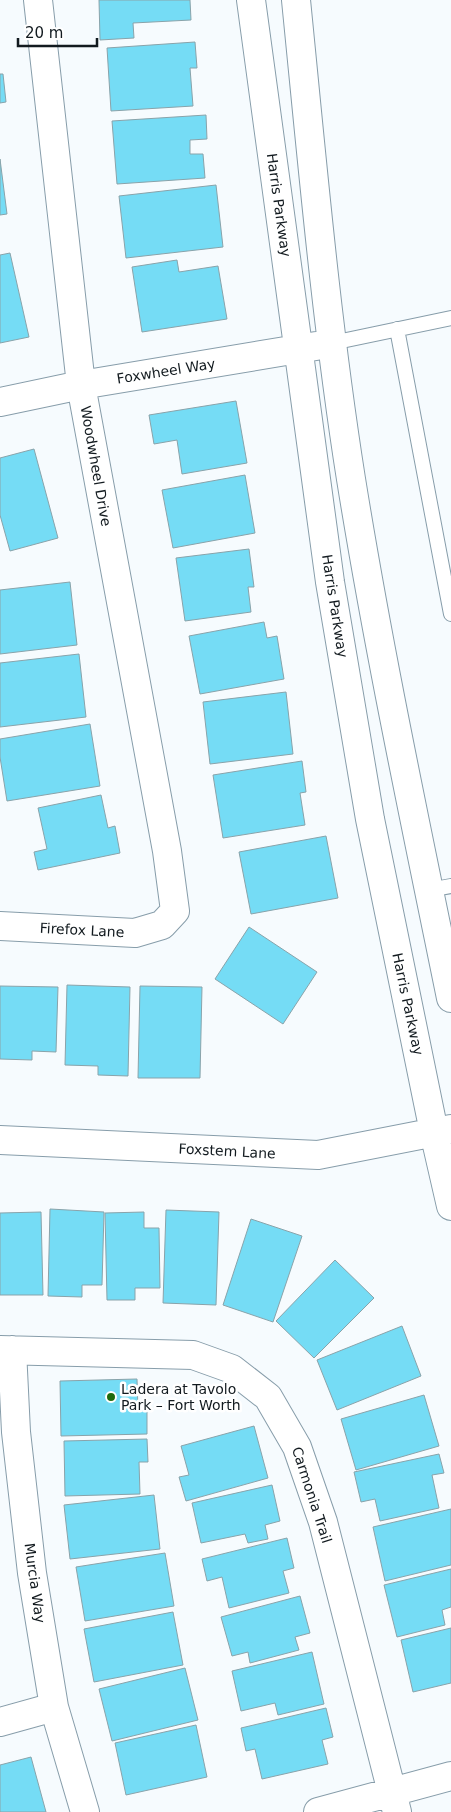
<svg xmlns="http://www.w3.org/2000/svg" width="451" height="1812" font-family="'DejaVu Sans',sans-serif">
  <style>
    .building { fill: #75dcf5; stroke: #89a3aa }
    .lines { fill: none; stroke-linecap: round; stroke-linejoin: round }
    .service-casing { stroke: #879daa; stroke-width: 16 }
    .minor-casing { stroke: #879daa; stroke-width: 30 }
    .service { stroke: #fff; stroke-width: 14 }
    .minor { stroke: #fff; stroke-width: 28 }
    .poi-dot { fill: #1f6b0c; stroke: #fff; stroke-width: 2 }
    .labels { text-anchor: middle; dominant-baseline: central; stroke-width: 5; stroke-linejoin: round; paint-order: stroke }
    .street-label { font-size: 14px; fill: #121a1f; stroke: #fff }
    .poi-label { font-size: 14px; fill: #121a1f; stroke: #fff; text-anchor: start }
  </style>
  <rect width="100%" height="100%" fill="#f6fbfe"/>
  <path class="building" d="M99 0H190L191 20 133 23 134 38 100 40Z
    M195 42 197 68H190L193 106 111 111 107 48Z
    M0 74H3L6 102 0 103Z
    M206 115 207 139 190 140V154H203L205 178 117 184 112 121Z
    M0 159 7 214 0 215Z
    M216 185 223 247 126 258 119 196Z
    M10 253 29 337 0 343V255Z
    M177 260 179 272 218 266 227 319 142 332 132 267Z
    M236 401 247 463 182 474 177 440 154 444 149 415Z
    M34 449 58 538 10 551 0 515V458Z
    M245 475 255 533 173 548 162 490Z
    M249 549 254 587H248L251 612 185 621 176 558Z
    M70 582 77 645 0 654V590Z
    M264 622 267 638 277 636 284 679 200 694 189 636Z
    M79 654 86 717 0 727V663Z
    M286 692 293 754 210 764 203 702Z
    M90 724 100 786 7 801 0 757V739Z
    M302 761 306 792 300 793 305 825 223 838 213 775Z
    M101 795 108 828 115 826 120 853 38 870 34 852 47 849 38 808Z
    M326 836 338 898 251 914 239 852Z
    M249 927 317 972 283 1024 215 979Z
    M67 985 130 987 128 1076 98 1075V1066L65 1065Z
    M0 986 58 987 56 1052 32 1051V1060L0 1059Z
    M140 986 202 987 200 1078H138Z
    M50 1209 104 1212 102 1285H82V1297L48 1296Z
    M166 1210 219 1212 216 1305 163 1303Z
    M41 1212 43 1295H0V1213Z
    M144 1212V1228H159L160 1288H135V1300H107L105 1213Z
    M251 1219 302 1236 273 1322 223 1305Z
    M335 1260 374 1298 314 1358 276 1321Z
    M402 1326 421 1376 337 1410 317 1360Z
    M137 1379 138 1410H147V1434L61 1436 60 1381Z
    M424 1395 439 1446 356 1470 341 1419Z
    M254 1426 268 1478 186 1501 179 1477 189 1475 181 1446Z
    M147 1439 148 1462H139L140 1494 65 1496 64 1441Z
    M439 1454 444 1473 432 1475 439 1508 380 1521 375 1499 361 1502 354 1472Z
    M272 1485 280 1521 265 1525 268 1539 248 1543 245 1534 201 1543 192 1503Z
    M154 1495 160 1549 70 1559 64 1505Z
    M451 1509V1565L385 1581 373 1527Z
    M287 1538 294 1568 283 1571 289 1593 229 1608 222 1577 207 1581 202 1559Z
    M165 1553 174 1606 85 1621 76 1567Z
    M451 1569V1607L442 1610 445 1625 397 1637 384 1585Z
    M300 1596 310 1633 295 1637 299 1650 250 1663 248 1652 232 1656 221 1617Z
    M173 1612 183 1665 94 1682 84 1629Z
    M451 1628V1683L413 1692 401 1640Z
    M312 1652 324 1704 278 1715 275 1703 241 1711 232 1671Z
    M185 1668 198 1720 112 1741 99 1689Z
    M326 1708 333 1737 322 1740 328 1764 262 1779 255 1749 246 1751 241 1728Z
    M196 1725 207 1777 126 1795 115 1743Z
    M31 1757 46 1812H0V1765Z"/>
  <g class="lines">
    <g class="service-casing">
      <path id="service" d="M397 329 451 614
        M332 343 451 318
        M429 890 451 886"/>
    </g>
    <g class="minor-casing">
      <path id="minor" d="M251 0 330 582 370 819 434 1132 451 1206
        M296 0C312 160 326 321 351 479 379 653 416 826 451 998
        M0 402 81 385 316 346
        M0 926 135 933 162 925 175 911 167 851 81 385 38 0
        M0 1140 318 1155 451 1129
        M0 1350 193 1355 232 1369 268 1397 297 1447 323 1522 397 1812
        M12 1350 16 1432 32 1573 54 1707 85 1812
        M0 1722 54 1707
        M318 1812 451 1776"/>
    </g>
    <use href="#service" class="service"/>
    <use href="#minor" class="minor"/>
  </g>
  <circle class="poi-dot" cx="111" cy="1397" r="5"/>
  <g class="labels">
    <g class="street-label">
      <text transform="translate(279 205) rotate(82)">Harris Parkway</text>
      <text transform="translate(166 371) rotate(-9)">Foxwheel Way</text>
      <text transform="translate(96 466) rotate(80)">Woodwheel Drive</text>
      <text transform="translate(335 606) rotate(81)">Harris Parkway</text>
      <text transform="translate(82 930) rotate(3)">Firefox Lane</text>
      <text transform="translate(408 1004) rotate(78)">Harris Parkway</text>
      <text transform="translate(227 1151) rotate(3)">Foxstem Lane</text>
      <text transform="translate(312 1495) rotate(72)">Carmonia Trail</text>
      <text transform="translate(35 1583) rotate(82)">Murcia Way</text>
    </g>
    <g class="poi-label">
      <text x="121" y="1389">Ladera at Tavolo<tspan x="121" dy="16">Park – Fort Worth</tspan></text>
    </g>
  </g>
  <path d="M18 38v8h79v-8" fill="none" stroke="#121a1f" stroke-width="2.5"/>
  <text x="25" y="38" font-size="15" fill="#121a1f" stroke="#ffffff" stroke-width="4" paint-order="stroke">20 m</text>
</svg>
